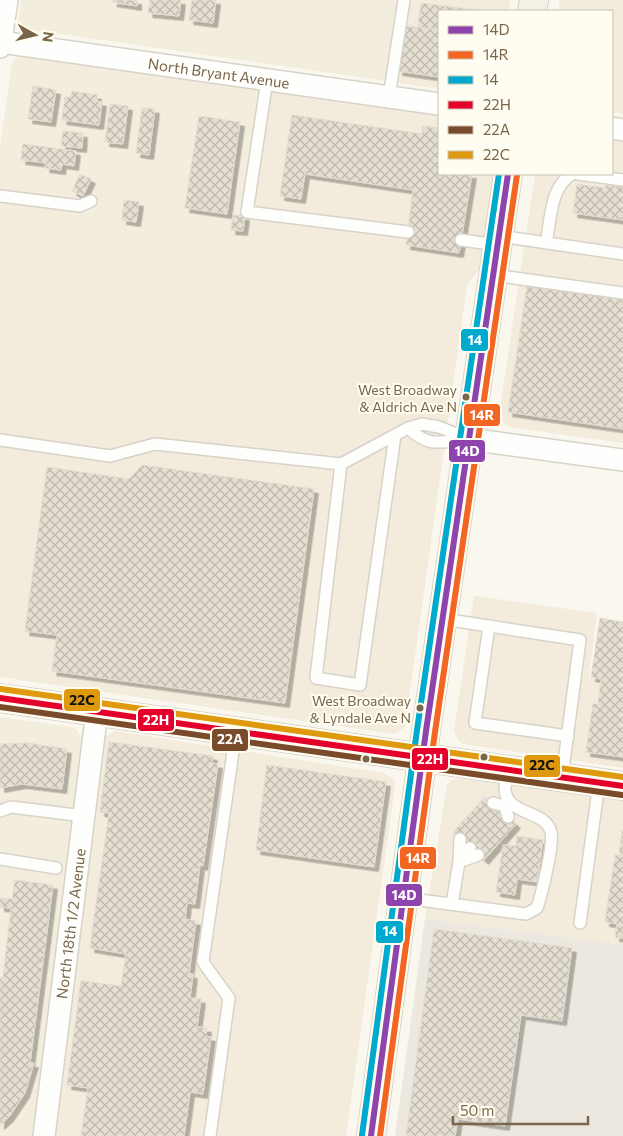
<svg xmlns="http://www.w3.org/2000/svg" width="623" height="1136" font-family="Commissioner,sans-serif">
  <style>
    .residential { fill: #f2eddc }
    .commercial { fill: #f3ebdc }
    .industrial { fill: #ece8df }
    .building { fill: url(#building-cross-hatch); stroke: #e2ddd0; filter: url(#shadow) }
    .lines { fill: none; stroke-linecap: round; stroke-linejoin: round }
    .lane-casing { stroke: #d7d3c9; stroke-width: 14 }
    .street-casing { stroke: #d7d3c9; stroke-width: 24 }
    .secondary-casing { stroke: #d8d3c9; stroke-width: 30 }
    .primary-casing { stroke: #d8d2c7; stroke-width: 30 }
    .lane { stroke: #fefefc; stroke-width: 11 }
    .street { stroke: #fefefc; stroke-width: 21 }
    .secondary { stroke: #fefefc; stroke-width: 28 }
    .primary { stroke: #f3f1e6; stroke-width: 28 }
    .bus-1-casing { stroke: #fffdf1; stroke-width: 10 }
    .bus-2-casing { stroke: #fffdf1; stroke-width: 10 }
    .bus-3-casing { stroke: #fffdf1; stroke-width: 10 }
    .bus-4-casing { stroke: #fffdf1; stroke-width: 10 }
    .bus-5-casing { stroke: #fffdf1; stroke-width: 10 }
    .bus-6-casing { stroke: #fffdf1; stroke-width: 10 }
    .bus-1 { stroke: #8e44ad; stroke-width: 6 }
    .bus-2 { stroke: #f26522; stroke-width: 6 }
    .bus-3 { stroke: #00a9ce; stroke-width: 6 }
    .bus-4 { stroke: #e4002b; stroke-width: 6 }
    .bus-5 { stroke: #7a4b2a; stroke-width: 6 }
    .bus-6 { stroke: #de990f; stroke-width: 6 }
    .bus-dot { fill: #7a674b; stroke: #fffdf1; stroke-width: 2 }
    .labels { text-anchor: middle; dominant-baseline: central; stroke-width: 4; stroke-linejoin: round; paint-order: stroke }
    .bus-label { font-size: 14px; fill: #7a674b; stroke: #fffdf1; text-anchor: end }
    .street-label { font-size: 15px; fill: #7a674b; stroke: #fffdf1 }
    .line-badge { stroke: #fffdf1; stroke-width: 2 }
    .badge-label { font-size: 14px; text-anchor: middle; font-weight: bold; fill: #fff }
    .pale-badge-label { font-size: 14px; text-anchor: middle; font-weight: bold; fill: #111 }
  </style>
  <defs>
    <pattern id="building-cross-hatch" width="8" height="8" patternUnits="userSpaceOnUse" patternTransform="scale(1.25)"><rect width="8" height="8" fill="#e4dfd2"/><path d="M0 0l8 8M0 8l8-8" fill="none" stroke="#beb9ac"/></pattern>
    <filter id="shadow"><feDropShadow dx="4.5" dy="4.5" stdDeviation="0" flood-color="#0004"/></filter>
  </defs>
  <rect width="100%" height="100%" fill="#f9f7ee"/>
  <path class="residential" d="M21 0H397L385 81 25 29 20 26 18 21Z
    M17 54 267 89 245 252 0 216V147L12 63Z
    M0 717 72 727 78 731 83 741 32 1136H0Z"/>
  <path class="commercial" d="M397 0H510L509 11H439V89L385 81Z
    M560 0H623V114L612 112V11H558Z
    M267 89 439 111V174H495L483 265 467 285 405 727 395 734 0 677V216L245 252Z
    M612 140 623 142V443L509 427 503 423 499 416 535 174H612Z
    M474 596 597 613 589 677 623 682V768L463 744 458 740 454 731Z
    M115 731 383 773 393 778 395 786 346 1136H55L105 737Z
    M463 778 623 801V945L425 919 447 785 452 780Z"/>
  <path class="industrial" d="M425 919 623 945V1136H395Z"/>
  <path class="building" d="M113 0H137V6L112 2Z
    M150 0H181L179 16 148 13Z
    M192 0H216L213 23 189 20Z
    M421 3 483 11H439V30L418 27Z
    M405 26 439 30V77L398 71Z
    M33 86 56 90 51 122 28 119Z
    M72 91 97 95V101L102 102 99 125 62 120 65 97H71Z
    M110 104 128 106 123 144 105 142Z
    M142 108 155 109 149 155 136 153Z
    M292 115 422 134 423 126 439 128V174H472L459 253 406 245 413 190 305 174 301 199 280 196Z
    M199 116 240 122 227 214 185 208Z
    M63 131 83 133 82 148 61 146Z
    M23 144 76 151 74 166 62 164 61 170 45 168 46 163 21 160Z
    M80 174 91 179 83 196 72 191Z
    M577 184 605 188 606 185 623 187V220L573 213Z
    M124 200 139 202 136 222 122 220Z
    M233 215 245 216 243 231 231 230Z
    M527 286 623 300V429L508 412Z
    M142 465 314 489 285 703 52 671 57 635 25 631 47 467 129 479Z
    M600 618 623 622V757L586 752 593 704H598L601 679 591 677Z
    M109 742 213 756 212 763 218 764 203 866 200 865 195 904 187 903 185 919 196 921 189 974H193L190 998 201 999 197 1027 207 1028 206 1036 211 1037 203 1094 190 1092 184 1136H81L88 1088 67 1085 81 981 121 986 126 954 90 948 109 813 100 812Z
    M28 743 67 749 62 789 22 784 0 788V744Z
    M267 765 386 782 374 867 256 850Z
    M485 797 516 824 484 860 453 832Z
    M622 831H623V938L615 937 617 924 605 922 615 855H619Z
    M517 836 543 840 537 882 517 879 515 895 496 892 503 845 516 846Z
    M15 880 53 885 30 1063H34L25 1093 9 1117 0 1125V978H3L11 908 0 907V898L12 899Z
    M434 929 572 948 562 1021 521 1015 505 1126 458 1119 455 1136H406Z"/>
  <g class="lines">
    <g class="lane-casing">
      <path id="lane" d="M267 80 247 212 408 232
        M389 97 404 0
        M578 174 623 180
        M0 196 80 206 91 201
        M499 236 623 254
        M461 240 498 245
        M546 243C551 219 550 187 572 174
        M493 275 623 293
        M408 428C429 448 440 442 468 439
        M0 440 110 456 155 444 341 464 408 428 422 424 439 427 469 439
        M341 464 316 678 360 685 395 435
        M443 619 580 640 562 777
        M489 626 475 723 568 736
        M493 803 505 806 508 817
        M0 811 11 807 84 816
        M460 839 459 862 478 855
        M0 859 56 868
        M404 898 526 914 537 908C542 893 554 844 551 832 545 809 506 816 505 789 505 783 507 776 507 770
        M452 904 459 862 470 848
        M580 923 599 783
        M210 1136 229 998 205 965 203 961 236 731"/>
    </g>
    <g class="street-casing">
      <g id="street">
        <path id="s1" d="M0 42 439 104"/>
        <path d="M0 47 7 0"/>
        <path d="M612 128 623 130"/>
        <path d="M469 439 623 460"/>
        <path id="s2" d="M44 1136 97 711"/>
      </g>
    </g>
    <g class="secondary-casing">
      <path id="secondary" d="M0 698 623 786"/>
    </g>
    <g class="primary-casing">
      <path id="primary" d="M532 11 534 0
        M371 1136 426 731 508 174"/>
    </g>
    <use href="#lane" class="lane"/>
    <use href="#street" class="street"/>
    <use href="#secondary" class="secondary"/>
    <use href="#primary" class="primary"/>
    <g class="bus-1-casing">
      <path id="bus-1" d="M371 1136 426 731 508 174"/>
    </g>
    <g class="bus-2-casing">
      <path id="bus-2" d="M380 1136 435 732 517 175"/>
    </g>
    <g class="bus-3-casing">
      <path id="bus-3" d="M362 1135 417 730 499 174"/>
    </g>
    <g class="bus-4-casing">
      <path id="bus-4" d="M0 698 623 786"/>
    </g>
    <g class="bus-5-casing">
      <path id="bus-5" d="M0 707 622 795"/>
    </g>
    <g class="bus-6-casing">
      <path id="bus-6" d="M1 689 623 777"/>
    </g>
    <use href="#bus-1" class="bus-1"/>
    <use href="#bus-2" class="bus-2"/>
    <use href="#bus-3" class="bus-3"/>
    <use href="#bus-4" class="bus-4"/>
    <use href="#bus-5" class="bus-5"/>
    <use href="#bus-6" class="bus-6"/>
  </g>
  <g class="bus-dot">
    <circle cx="466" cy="397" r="4.5"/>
    <circle cx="420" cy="708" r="4.5"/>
    <circle cx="484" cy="757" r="4.5"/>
    <circle cx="366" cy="759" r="4.5"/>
  </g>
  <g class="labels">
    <g class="bus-label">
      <text x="457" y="389">West Broadway<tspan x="457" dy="17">&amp; Aldrich Ave N</tspan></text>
      <text x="411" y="700">West Broadway<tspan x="411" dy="17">&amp; Lyndale Ave N</tspan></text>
    </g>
    <g class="street-label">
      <text stroke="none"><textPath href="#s1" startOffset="221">North Bryant Avenue</textPath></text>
      <text stroke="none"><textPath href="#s2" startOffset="214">North 18th 1/2 Avenue</textPath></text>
    </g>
  </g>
  <g class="line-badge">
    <rect x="460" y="328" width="29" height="24" rx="5" fill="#00a9ce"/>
    <rect x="463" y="403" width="38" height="24" rx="5" fill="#f26522"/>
    <rect x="448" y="439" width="38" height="24" rx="5" fill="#8e44ad"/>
    <rect x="63" y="688" width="38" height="24" rx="5" fill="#de990f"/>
    <rect x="137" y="708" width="38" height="24" rx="5" fill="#e4002b"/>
    <rect x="211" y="728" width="38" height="24" rx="5" fill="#7a4b2a"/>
    <rect x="411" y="747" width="38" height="24" rx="5" fill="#e4002b"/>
    <rect x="523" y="754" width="38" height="24" rx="5" fill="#de990f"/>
    <rect x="399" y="846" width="38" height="24" rx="5" fill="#f26522"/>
    <rect x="385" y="883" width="38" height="24" rx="5" fill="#8e44ad"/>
    <rect x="375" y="920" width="29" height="24" rx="5" fill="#00a9ce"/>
  </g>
  <g class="badge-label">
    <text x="475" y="345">14</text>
    <text x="482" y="420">14R</text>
    <text x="467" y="456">14D</text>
    <text x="156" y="725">22H</text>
    <text x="230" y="744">22A</text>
    <text x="430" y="764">22H</text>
    <text x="418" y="863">14R</text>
    <text x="404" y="900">14D</text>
    <text x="390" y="936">14</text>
  </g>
  <g class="pale-badge-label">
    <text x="82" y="705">22C</text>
    <text x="542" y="770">22C</text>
  </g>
  <rect x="438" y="10" width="175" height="165" fill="#fffdf1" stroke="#cac1af"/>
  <rect x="448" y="26" width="25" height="8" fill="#8e44ad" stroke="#cac1af"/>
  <text x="483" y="35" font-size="15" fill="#7a674b">14D</text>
  <rect x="448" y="51" width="25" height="8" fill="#f26522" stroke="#cac1af"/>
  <text x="483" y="60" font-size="15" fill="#7a674b">14R</text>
  <rect x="448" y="76" width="25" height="8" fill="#00a9ce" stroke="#cac1af"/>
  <text x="483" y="85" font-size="15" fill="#7a674b">14</text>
  <rect x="448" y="101" width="25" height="8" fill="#e4002b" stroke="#cac1af"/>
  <text x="483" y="110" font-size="15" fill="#7a674b">22H</text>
  <rect x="448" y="126" width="25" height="8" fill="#7a4b2a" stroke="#cac1af"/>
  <text x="483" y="135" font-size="15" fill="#7a674b">22A</text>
  <rect x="448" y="151" width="25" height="8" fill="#de990f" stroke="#cac1af"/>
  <text x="483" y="160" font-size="15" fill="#7a674b">22C</text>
  <g transform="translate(35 35) rotate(98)" stroke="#fffdf1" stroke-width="4" paint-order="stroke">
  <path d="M0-4L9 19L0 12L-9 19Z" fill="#7a674b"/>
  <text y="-8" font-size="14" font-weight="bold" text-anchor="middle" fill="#7a674b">N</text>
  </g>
  <path d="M453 1116v8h135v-8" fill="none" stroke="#7a674b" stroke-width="2.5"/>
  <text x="460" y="1116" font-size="15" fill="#7a674b" stroke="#fffdf1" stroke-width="4" paint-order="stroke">50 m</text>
</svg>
